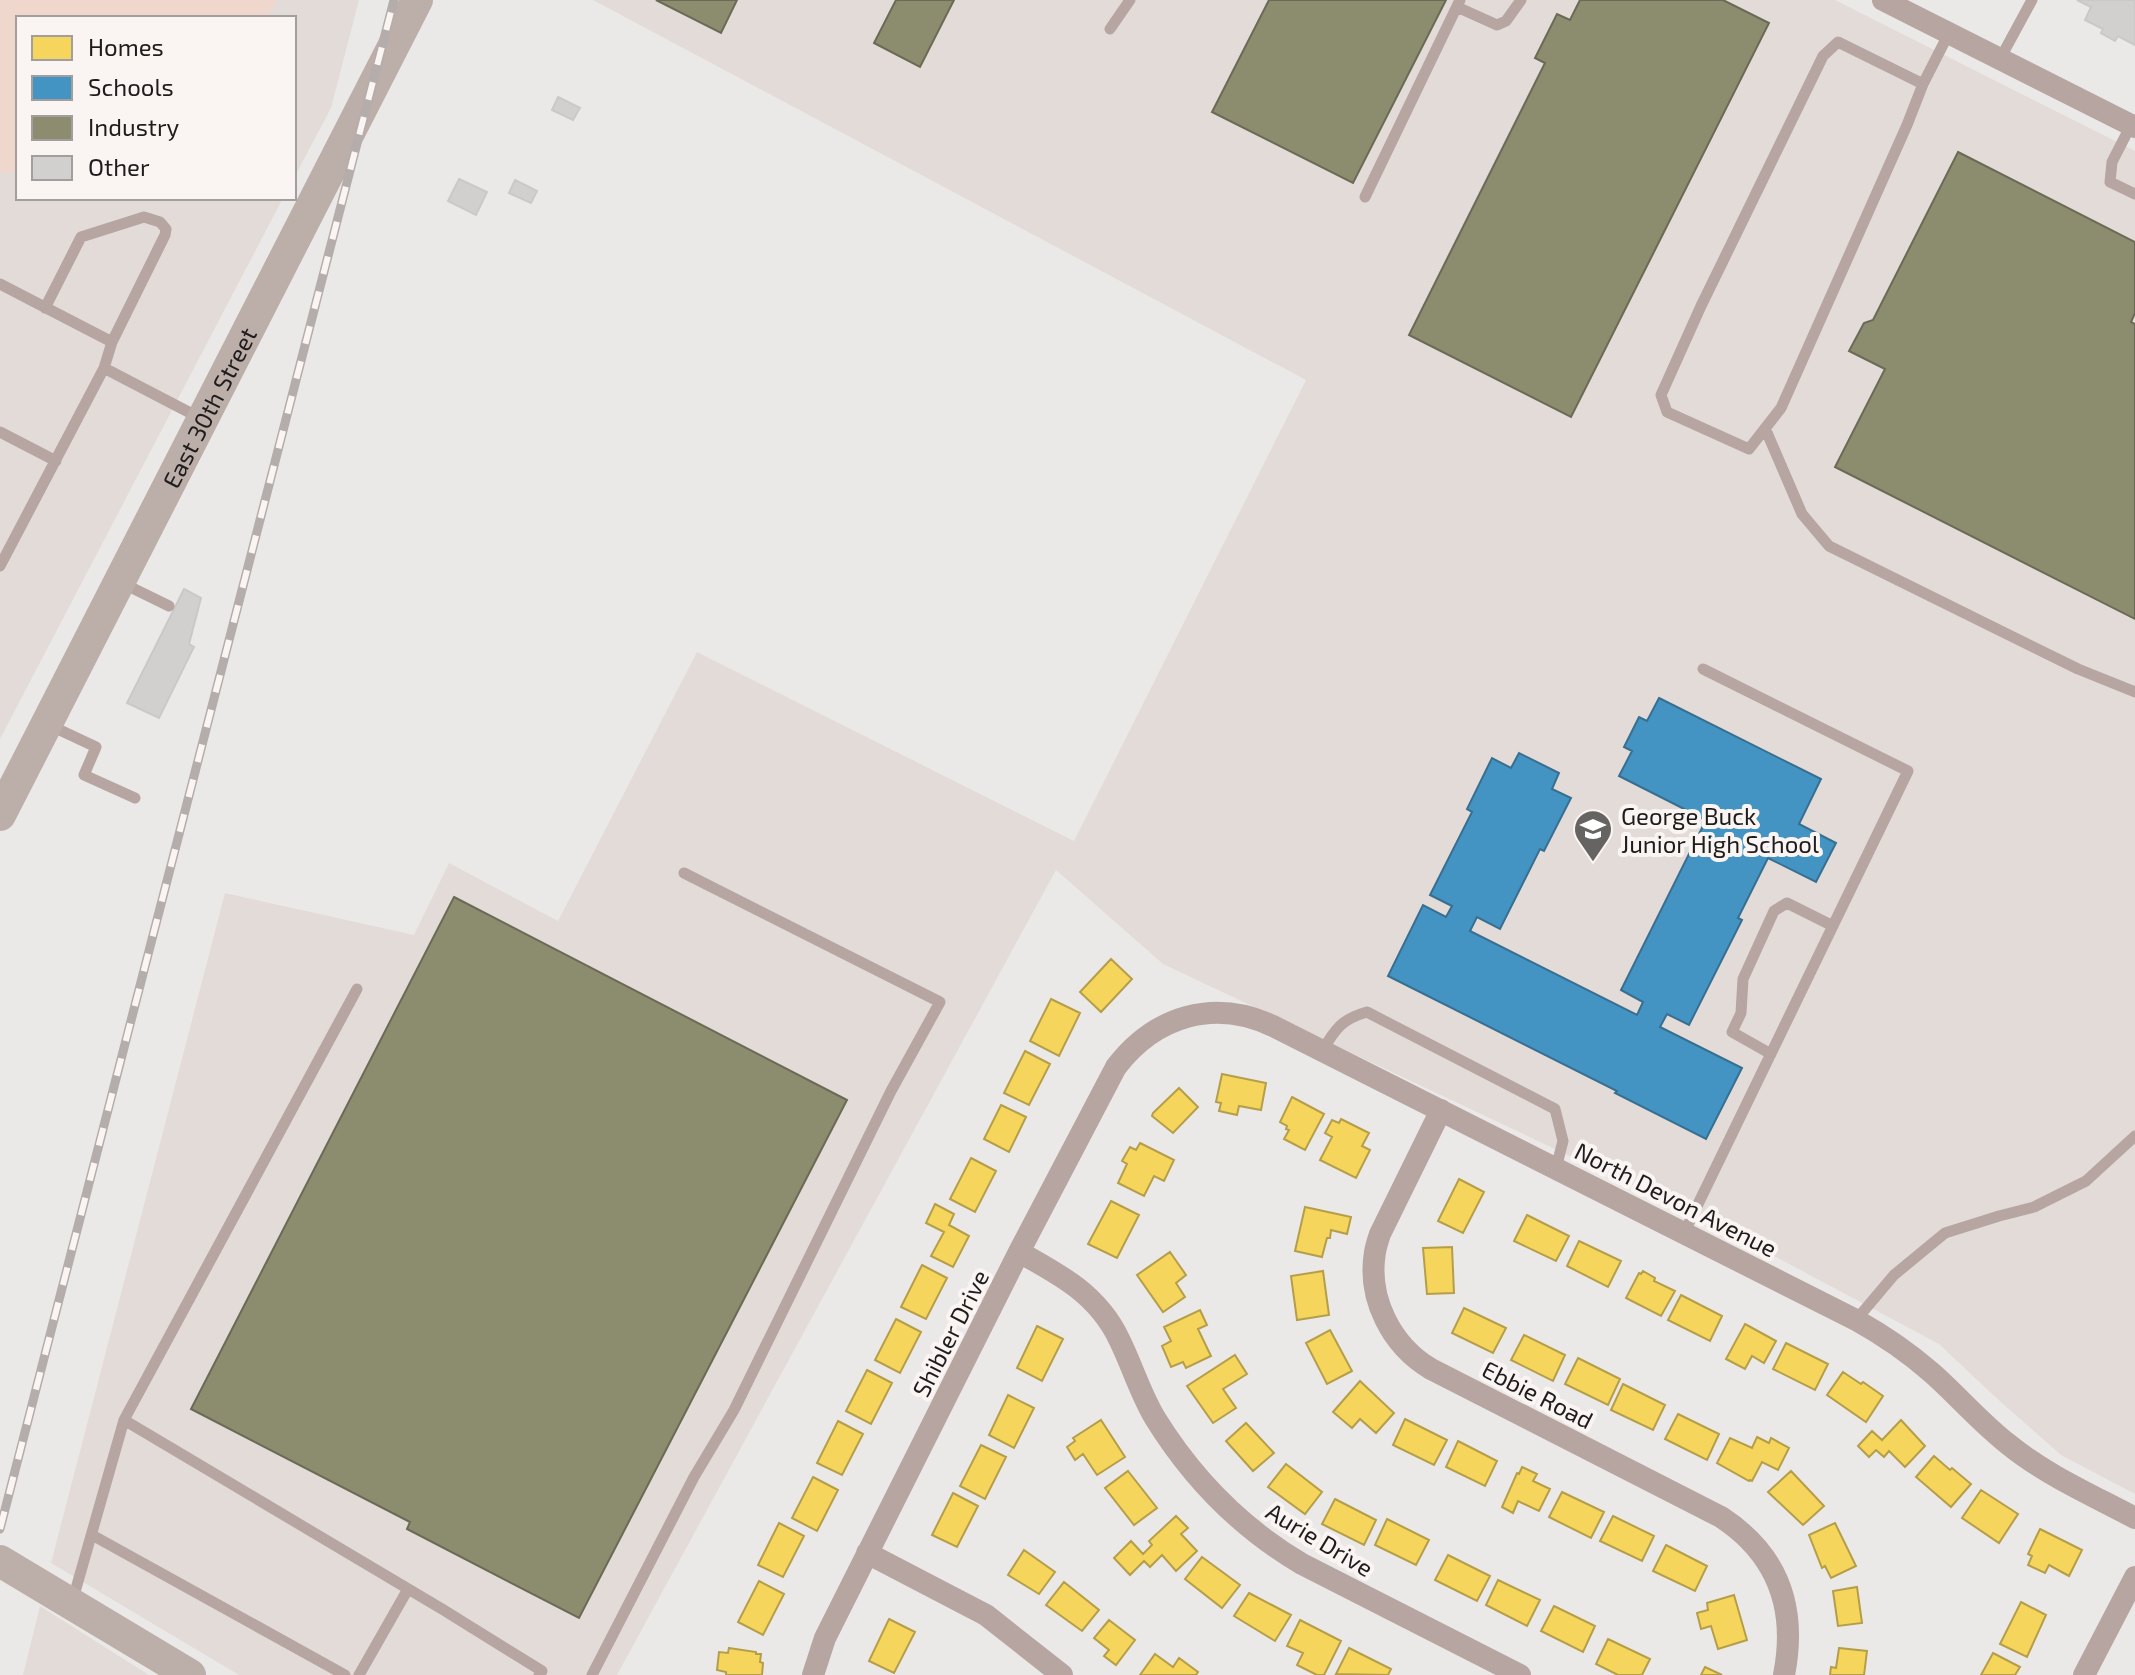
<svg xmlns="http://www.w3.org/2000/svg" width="2135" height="1675" font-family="'Exo 2',sans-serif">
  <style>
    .built { fill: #e3dbd8 }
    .green { fill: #f0d7ce }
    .homes { fill: #f6d55c; stroke: #b59e49; stroke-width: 2 }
    .schools { fill: #4393c3; stroke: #386f91; stroke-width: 2 }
    .industry { fill: #8c8c6e; stroke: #6b6a55; stroke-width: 2 }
    .building { fill: #d2d0ce; stroke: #cac9c7; stroke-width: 2 }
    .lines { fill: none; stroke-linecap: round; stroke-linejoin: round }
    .lane { stroke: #b6a5a0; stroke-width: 11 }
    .street { stroke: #b6a5a0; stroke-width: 22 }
    .secondary { stroke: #bcaea8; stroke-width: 32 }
    .rail-casing { stroke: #b5adab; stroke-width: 9 }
    .rail { stroke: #faf5f3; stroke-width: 6; stroke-dasharray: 18; stroke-linecap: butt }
    .labels { text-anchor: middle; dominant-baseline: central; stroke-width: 8; stroke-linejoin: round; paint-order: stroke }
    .street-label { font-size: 24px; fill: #1e1c1c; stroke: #faf5f3 }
    .poi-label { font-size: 24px; fill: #1e1c1c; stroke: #faf5f3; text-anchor: start }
  </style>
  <rect width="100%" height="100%" fill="#ebe9e7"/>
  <path class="built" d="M0 0H359L331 108 294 178V18H18V198H283L0 739Z
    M593 0H1835L2135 151V1494L2061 1455 1993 1395 1939 1344 1716 1225 1163 964 1056 870 617 1675H239L51 1563 225 893 414 935 449 863 558 921 697 652 1074 841 1306 380Z
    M40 1606 149 1675H23Z"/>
  <path class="green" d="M0 0H277L267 18H18L17 173 0 172Z"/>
  <path class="homes" d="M1111 959 1132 979 1101 1012 1080 992Z
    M1051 999 1080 1013 1059 1056 1030 1041Z
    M1025 1051 1050 1064 1029 1105 1004 1093Z
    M1222 1074 1266 1083 1261 1110 1239 1106 1237 1115 1219 1111 1221 1103 1216 1102Z
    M1179 1088 1198 1107 1173 1133 1152 1116 1153 1113Z
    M1292 1097 1324 1114 1305 1150 1284 1139 1289 1130 1286 1129 1287 1126 1280 1122Z
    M1001 1105 1026 1117 1009 1152 984 1139Z
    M1341 1119 1369 1133 1362 1146 1370 1150 1356 1178 1320 1160 1332 1137 1325 1133 1332 1120 1339 1123Z
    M1140 1143 1174 1160 1164 1181 1154 1176 1144 1196 1118 1183 1127 1164 1122 1161 1130 1147 1136 1150Z
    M971 1158 996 1171 975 1212 950 1199Z
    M1459 1179 1484 1192 1463 1233 1438 1221Z
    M1111 1201 1139 1215 1117 1258 1088 1244Z
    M935 1204 954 1214 949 1225 969 1236 953 1267 931 1256 944 1232 926 1223Z
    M1305 1207 1351 1217 1347 1234 1331 1230 1330 1238H1327L1322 1257 1295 1251Z
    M1527 1215 1569 1236 1556 1261 1514 1241Z
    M1579 1241 1621 1261 1608 1287 1567 1266Z
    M1452 1247 1454 1293 1427 1294 1423 1248Z
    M1170 1252 1186 1275 1176 1283 1185 1297 1163 1312 1137 1275Z
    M922 1265 947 1278 926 1319 901 1307Z
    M1323 1271 1329 1315 1297 1320 1291 1276Z
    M1643 1271 1655 1278 1654 1281 1675 1291 1661 1316 1626 1298 1639 1273 1641 1274Z
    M1681 1295 1722 1316 1710 1341 1668 1320Z
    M1464 1308 1506 1328 1493 1353 1452 1333Z
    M1200 1310 1207 1325 1198 1329 1211 1356 1186 1368 1183 1362 1171 1367 1162 1346 1171 1341 1164 1327Z
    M896 1319 921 1332 900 1373 875 1360Z
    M1745 1324 1776 1341 1764 1363 1752 1356 1745 1369 1726 1359Z
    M1037 1326 1063 1339 1042 1381 1017 1368Z
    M1330 1330 1352 1371 1327 1384 1306 1343Z
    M1524 1335 1565 1355 1553 1381 1511 1360Z
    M1786 1343 1828 1364 1815 1390 1773 1369Z
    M1235 1355 1247 1374 1223 1389 1236 1408 1213 1423 1187 1386Z
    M1578 1358 1620 1379 1608 1405 1565 1384Z
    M867 1370 892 1383 871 1424 846 1411Z
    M1843 1372 1861 1384 1863 1382 1883 1396 1866 1422 1827 1395Z
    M1360 1381 1394 1413 1376 1433 1360 1419 1352 1428 1333 1412Z
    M1623 1384 1665 1405 1653 1430 1611 1410Z
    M1008 1395 1034 1408 1014 1448 989 1435Z
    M1678 1414 1719 1434 1707 1460 1665 1439Z
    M1405 1419 1447 1440 1434 1465 1393 1445Z
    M1101 1420 1125 1457 1097 1475 1083 1454 1075 1460 1067 1447 1075 1441 1073 1438Z
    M1901 1420 1925 1446 1905 1467 1889 1451 1884 1457 1876 1450 1869 1457 1858 1446 1872 1431 1882 1440Z
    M838 1421 863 1434 842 1475 817 1463Z
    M1246 1423 1274 1453 1253 1471 1226 1441Z
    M1757 1437 1769 1443 1771 1438 1789 1448 1778 1470 1762 1462 1752 1481 1750 1480 1749 1481 1717 1463 1730 1438 1752 1448Z
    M1458 1441 1497 1461 1485 1486 1446 1467Z
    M981 1445 1006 1457 985 1499 960 1486Z
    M1934 1456 1950 1470 1952 1468 1971 1484 1951 1507 1916 1477Z
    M1286 1464 1322 1492 1305 1514 1268 1487Z
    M1522 1467 1537 1474 1533 1481 1550 1489 1539 1511 1518 1501 1513 1513 1502 1507 1517 1473 1519 1474Z
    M1128 1471 1157 1508 1134 1525 1105 1488Z
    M1791 1471 1824 1506 1803 1525 1768 1492Z
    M813 1477 838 1490 817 1531 792 1518Z
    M1981 1490 2018 1514 1999 1543 1962 1518Z
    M1562 1492 1604 1512 1591 1538 1549 1517Z
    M953 1493 978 1506 957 1547 932 1535Z
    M1335 1499 1376 1520 1364 1545 1322 1524Z
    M1176 1516 1188 1528 1181 1534 1197 1551 1176 1571 1162 1555 1150 1567 1144 1561 1130 1575 1114 1558 1131 1541 1143 1554 1152 1545 1149 1541Z
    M1613 1516 1654 1536 1642 1561 1600 1541Z
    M1387 1519 1429 1540 1416 1565 1375 1545Z
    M779 1523 804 1536 783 1577 758 1565Z
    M1835 1523 1856 1566 1831 1578 1825 1566 1822 1568 1809 1535Z
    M2040 1529 2082 1550 2069 1576 2049 1565 2045 1573 2028 1565 2032 1556 2028 1554Z
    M1666 1545 1707 1566 1695 1591 1653 1571Z
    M1024 1550 1055 1572 1039 1594 1008 1575Z
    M1448 1555 1490 1576 1477 1601 1435 1580Z
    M1202 1557 1240 1585 1222 1608 1185 1579Z
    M1498 1580 1540 1600 1527 1626 1486 1605Z
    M759 1581 784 1594 763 1635 738 1622Z
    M1064 1582 1099 1610 1082 1631 1046 1605Z
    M1857 1587 1862 1623 1838 1626 1833 1591Z
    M1249 1593 1291 1615 1275 1641 1234 1616Z
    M1734 1595 1747 1640 1718 1649 1711 1626 1701 1629 1697 1613 1708 1610 1707 1603Z
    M2021 1602 2046 1615 2027 1657 2000 1644Z
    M1554 1606 1595 1626 1583 1652 1541 1631Z
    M889 1619 915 1632 894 1673 869 1661Z
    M1109 1620 1135 1640 1116 1665 1104 1656 1109 1650 1094 1638Z
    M1300 1620 1341 1641 1324 1675H1317L1297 1665 1303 1653 1287 1646Z
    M1608 1639 1650 1659 1642 1675H1618L1596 1664Z
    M729 1648 756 1652V1654H761L760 1662 763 1663 762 1675H726V1672L717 1670 719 1652 728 1653Z
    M1349 1648 1391 1669 1388 1675 1336 1674Z
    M1839 1648 1867 1651 1864 1675H1830L1831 1667 1836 1668Z
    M1993 1653 2020 1667 2015 1675H1981Z
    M1155 1654 1173 1667 1179 1658 1198 1672 1196 1675H1140Z
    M1705 1667 1722 1675H1701Z"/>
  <path class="schools" d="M1659 698 1821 779 1799 824 1836 843 1816 882 1768 858 1738 918 1742 920 1689 1025 1667 1014 1660 1027 1742 1068 1706 1139 1615 1093 1617 1091 1388 976 1423 905 1446 917 1452 906 1430 895 1472 812 1467 809 1492 758 1511 768 1519 753 1559 773 1552 789 1571 798 1544 851 1540 849 1500 929 1477 917 1470 931 1637 1015 1643 1002 1621 990 1706 820 1619 776 1632 751 1624 747 1639 717 1647 721Z"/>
  <path class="industry" d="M656 0H737L721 33Z
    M896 0H954L920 67 874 43Z
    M1269 0H1446L1353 183 1212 112Z
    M1580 0H1723L1769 23 1571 417 1409 335 1545 63 1535 58 1557 14 1570 20Z
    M1958 152 2135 242V313L2131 322 2135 324V619L1835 467 1885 369 1849 351 1864 323 1873 320Z
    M454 897 847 1100 579 1618 407 1529 410 1522 191 1409Z"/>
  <path class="building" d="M2077 0H2135V45L2118 36 2115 41 2101 33 2103 29 2085 20 2091 7Z
    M558 97 580 108 573 120 552 110Z
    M459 179 487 192 476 215 448 201Z
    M515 180 537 191 531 203 509 193Z
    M184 589 201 598 189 644 194 647 159 718 127 703Z"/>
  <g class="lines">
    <path class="lane" d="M1457 7 1497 25 1506 21 1521 0
      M1110 29 1130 0
      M2000 59 2032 0
      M1923 84 1907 125 1781 408 1749 449 1667 412 1661 395 1701 306 1823 56 1838 42 1923 84 1949 33
      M2131 125 2112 162 2110 182 2135 194
      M1365 197 1460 0
      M0 284 112 342 104 368 202 419
      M45 308 81 237 144 217 160 222 166 229 165 235 112 342
      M1765 428 1802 514 1829 546 2078 669 2135 692
      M0 432 56 461
      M0 566 104 368
      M120 582 169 606
      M47 724 96 747 84 775 135 798
      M1323 1050C1335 1029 1342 1019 1367 1012L1555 1109 1563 1141 1556 1168
      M1771 1054 1732 1032 1741 1013 1743 979 1774 911 1787 903 1833 926
      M1684 1233 1908 771 1703 669
      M1856 1320 1894 1275 1945 1233 1999 1216 2034 1207 2086 1181 2135 1136
      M124 1420 357 989
      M92 1535 345 1675
      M73 1599 124 1420 442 1609 542 1671 539 1675
      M359 1675 408 1589
      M592 1675 694 1477 734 1410 891 1091 940 1002 684 873"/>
    <path class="street" d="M1883 0 2135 127
      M1441 1110 1380 1234C1378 1240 1376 1246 1375 1252 1367 1299 1392 1346 1431 1369L1721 1517C1779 1555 1797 1609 1784 1675
      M1019 1252C1061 1275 1098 1295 1119 1339 1132 1365 1140 1393 1155 1418 1192 1478 1241 1528 1302 1564L1520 1675
      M867 1553 986 1615 1062 1675
      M813 1675 825 1638 1019 1252 1116 1067C1155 1016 1214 998 1273 1026L1856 1320C1883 1335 1908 1352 1932 1373 1958 1396 1980 1422 2008 1444 2046 1475 2092 1495 2135 1518
      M2084 1675 2135 1577"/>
    <g class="secondary">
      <path id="s1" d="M0 815 417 0"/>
      <path d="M0 1561 190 1675"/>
    </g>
    <g class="rail-casing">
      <path id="rail" d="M0 1529 394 0"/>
    </g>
    <use href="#rail" class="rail"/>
  </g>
  <defs>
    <g id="school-pin" transform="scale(2)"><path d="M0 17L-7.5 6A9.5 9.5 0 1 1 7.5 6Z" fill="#666463" stroke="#faf5f3"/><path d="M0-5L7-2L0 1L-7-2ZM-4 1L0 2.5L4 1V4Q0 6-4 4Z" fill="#fff"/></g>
  </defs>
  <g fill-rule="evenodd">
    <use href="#school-pin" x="1593" y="829"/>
  </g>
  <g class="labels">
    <g class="street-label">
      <text stroke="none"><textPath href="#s1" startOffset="458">East 30th Street</textPath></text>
      <text transform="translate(1676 1199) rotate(27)">North Devon Avenue</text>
      <text transform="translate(950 1333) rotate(-63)">Shibler Drive</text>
      <text transform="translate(1538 1394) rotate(27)">Ebbie Road</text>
      <text transform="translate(1320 1539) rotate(31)">Aurie Drive</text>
    </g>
    <g class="poi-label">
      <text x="1621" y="815">George Buck<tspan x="1621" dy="28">Junior High School</tspan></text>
    </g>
  </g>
  <rect x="16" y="16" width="280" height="184" fill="#faf5f3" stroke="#a29e9d" stroke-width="2"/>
  <rect x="32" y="36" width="40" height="24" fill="#f6d55c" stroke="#a29e9d" stroke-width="2"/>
  <text x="88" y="56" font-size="24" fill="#1e1c1c">Homes</text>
  <rect x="32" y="76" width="40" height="24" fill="#4393c3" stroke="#a29e9d" stroke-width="2"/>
  <text x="88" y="96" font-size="24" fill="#1e1c1c">Schools</text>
  <rect x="32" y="116" width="40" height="24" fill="#8c8c6e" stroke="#a29e9d" stroke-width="2"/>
  <text x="88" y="136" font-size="24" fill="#1e1c1c">Industry</text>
  <rect x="32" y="156" width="40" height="24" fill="#d2d0ce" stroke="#a29e9d" stroke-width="2"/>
  <text x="88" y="176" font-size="24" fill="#1e1c1c">Other</text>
</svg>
